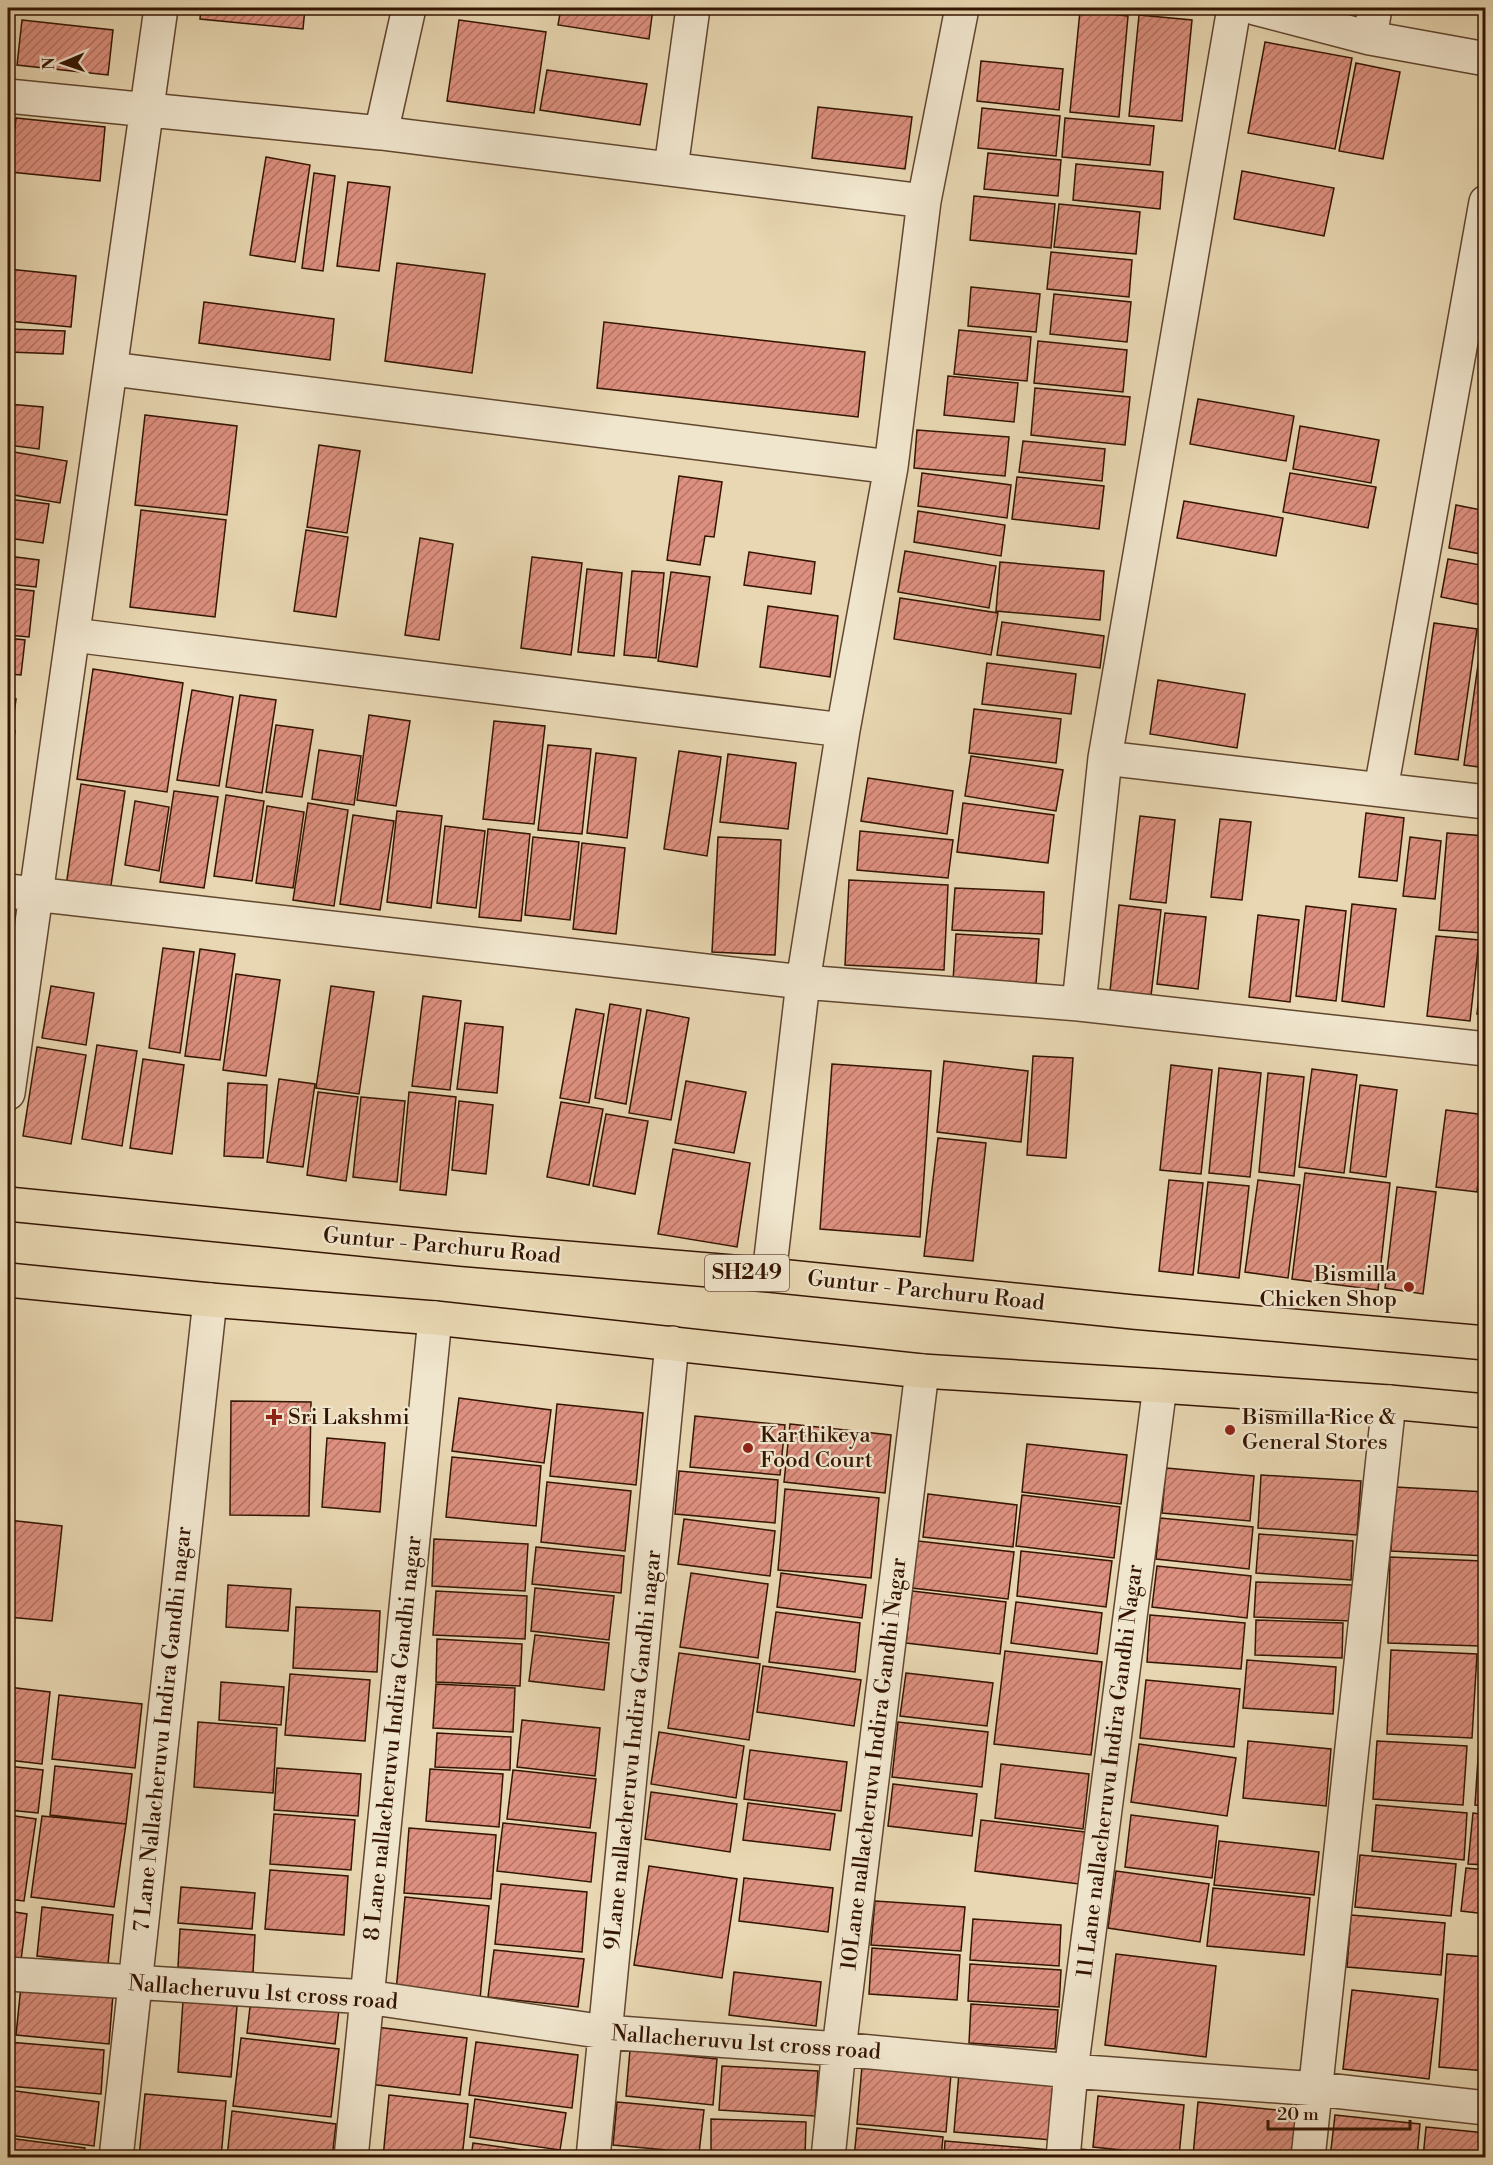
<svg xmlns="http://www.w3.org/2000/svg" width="1493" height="2165" font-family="'Libre Bodoni',serif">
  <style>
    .building { fill: url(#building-hatch); stroke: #341502; stroke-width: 1.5 }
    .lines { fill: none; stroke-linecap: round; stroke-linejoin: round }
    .minor-casing { stroke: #61462e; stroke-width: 36 }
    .primary-casing { stroke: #341502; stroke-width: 36 }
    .minor { stroke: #f0e5cd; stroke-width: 33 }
    .primary { stroke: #e8d7b2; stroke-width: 33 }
    .poi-dot { fill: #8f2418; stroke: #f0e5cd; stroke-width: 2 }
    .labels { text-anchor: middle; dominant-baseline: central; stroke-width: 4.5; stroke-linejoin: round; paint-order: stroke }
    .shield { fill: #f0e5cd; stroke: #6c533f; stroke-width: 1.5 }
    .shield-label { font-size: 21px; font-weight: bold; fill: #341502 }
    .street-label { font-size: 22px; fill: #341502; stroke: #f0e5cd }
    .poi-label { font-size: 22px; fill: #341502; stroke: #f0e5cd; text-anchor: start }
  </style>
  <defs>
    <pattern id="building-hatch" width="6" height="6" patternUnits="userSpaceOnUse" patternTransform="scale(1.5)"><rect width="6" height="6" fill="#dd907f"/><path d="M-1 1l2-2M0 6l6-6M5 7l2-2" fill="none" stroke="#b47466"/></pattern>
  </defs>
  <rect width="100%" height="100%" fill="#e8d7b2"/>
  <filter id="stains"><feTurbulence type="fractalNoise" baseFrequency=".00333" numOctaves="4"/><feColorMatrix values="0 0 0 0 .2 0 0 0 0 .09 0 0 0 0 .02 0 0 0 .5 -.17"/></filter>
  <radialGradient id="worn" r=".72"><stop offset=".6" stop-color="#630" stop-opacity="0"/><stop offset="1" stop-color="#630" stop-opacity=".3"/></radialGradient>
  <path class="building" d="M201 8H305L303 29 200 19Z
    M561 8H653L649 39 558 25Z
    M1080 11 1128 16 1119 117 1070 112Z
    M1139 15 1192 20 1182 121 1129 116Z
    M22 20 113 30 108 75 17 65Z
    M459 20 546 32 534 113 447 101Z
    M1265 42 1352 58 1335 149 1248 133Z
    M981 61 1063 69 1059 110 977 101Z
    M1356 63 1400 72 1383 159 1339 151Z
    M547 70 647 84 640 125 540 110Z
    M818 107 912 117 905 169 812 158Z
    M982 108 1060 116 1056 156 978 148Z
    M16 118 105 127 100 181 10 172Z
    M1065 118 1154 126 1150 165 1062 157Z
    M988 153 1061 160 1058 196 984 189Z
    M266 157 310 165 295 262 250 255Z
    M1076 164 1163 172 1160 209 1073 200Z
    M1242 171 1334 188 1324 236 1234 219Z
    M314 173 335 176 323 271 302 268Z
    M348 182 390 187 379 271 337 266Z
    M974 196 1055 204 1051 248 970 240Z
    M1059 204 1140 212 1136 254 1054 247Z
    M1051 252 1132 260 1129 297 1047 289Z
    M397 263 485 274 472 373 385 361Z
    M8 269 76 276 71 327 8 321Z
    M971 287 1040 294 1036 332 968 326Z
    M1054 294 1131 302 1127 342 1050 334Z
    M204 302 334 319 330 360 199 343Z
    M604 322 865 352 858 417 597 388Z
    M9 329 65 331 63 354 8 352Z
    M959 330 1031 337 1027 381 954 374Z
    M1038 341 1127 350 1123 392 1034 383Z
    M948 376 1018 383 1014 422 944 415Z
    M1035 388 1130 397 1125 445 1031 435Z
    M1198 399 1294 416 1286 461 1190 444Z
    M8 404 43 407 39 449 8 445Z
    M145 415 237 426 227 515 135 505Z
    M1300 426 1379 440 1371 483 1293 469Z
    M917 430 1009 437 1005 476 914 468Z
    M1023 441 1105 449 1102 481 1019 472Z
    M319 445 360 451 347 533 307 527Z
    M8 451 67 461 60 503 8 494Z
    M922 473 1011 485 1007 518 918 506Z
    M1290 473 1376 487 1368 528 1283 512Z
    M679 476 722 482 714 537 705 536 700 565 667 560Z
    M1017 477 1104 486 1099 529 1012 519Z
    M8 499 49 504 43 543 8 538Z
    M1184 501 1283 518 1276 556 1177 538Z
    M1456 505 1486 511V555L1449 548Z
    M141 510 226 520 215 617 130 607Z
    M918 511 1005 525 1001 556 914 542Z
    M306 530 348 537 336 617 294 611Z
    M420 538 453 544 439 640 405 635Z
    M905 551 996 566 989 608 898 592Z
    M749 552 815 562 811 594 744 585Z
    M8 556 39 560 36 587 8 584Z
    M532 557 582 563 571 655 521 648Z
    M1448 559 1486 566V606L1441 597Z
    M1000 562 1104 571 1100 620 996 611Z
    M587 569 622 573 614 656 578 652Z
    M632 571 664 573 656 658 624 655Z
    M671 572 710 577 697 667 658 661Z
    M8 588 34 591 29 637 8 635Z
    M900 598 998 613 991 655 894 639Z
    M768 606 838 616 830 677 760 667Z
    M1002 622 1104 636 1100 668 997 655Z
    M1484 622H1486V768L1464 765Z
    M1434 623 1477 629 1458 760 1415 754Z
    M8 638 25 640 21 675 8 674Z
    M987 663 1076 674 1071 714 982 704Z
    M93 669 183 683 167 792 77 779Z
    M1158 680 1245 694 1237 748 1150 734Z
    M192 690 233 697 219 786 177 780Z
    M240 695 276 700 262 793 226 787Z
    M8 698 16 699 12 729 8 728Z
    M974 709 1061 719 1056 763 969 753Z
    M369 715 410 721 396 806 357 800Z
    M494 721 545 726 534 824 483 819Z
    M276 725 313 730 302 797 266 792Z
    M8 730 15 731 8 781Z
    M548 745 591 749 582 834 538 830Z
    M319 750 361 756 354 805 312 799Z
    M679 751 721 757 707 856 664 849Z
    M596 753 636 758 627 838 587 833Z
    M728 754 796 763 788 829 720 822Z
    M971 756 1063 770 1056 811 965 796Z
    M868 778 953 791 947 834 861 821Z
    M81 784 125 791 110 892 66 886Z
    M8 785 14 786 8 832Z
    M174 791 218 797 204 888 160 882Z
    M226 795 264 801 252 881 214 876Z
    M135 801 169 807 159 871 125 865Z
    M308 803 348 810 334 906 293 900Z
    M963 803 1054 815 1048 863 957 852Z
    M267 806 304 812 293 888 256 883Z
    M397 811 442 816 431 908 387 902Z
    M1366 813 1404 818 1397 881 1359 877Z
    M353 815 394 821 380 910 340 904Z
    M1140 816 1175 820 1166 903 1130 899Z
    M1220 819 1251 822 1242 900 1211 897Z
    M445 826 485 831 476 908 437 903Z
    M488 829 530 834 521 921 479 917Z
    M860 831 953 840 948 878 857 870Z
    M1447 833 1486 836V904L1483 933 1439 930Z
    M533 837 579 842 570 920 525 915Z
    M718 837 781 840 775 955 712 952Z
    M1410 837 1441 841 1435 899 1403 896Z
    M582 843 625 848 616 934 573 929Z
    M849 880 948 885 944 970 845 965Z
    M955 888 1044 892 1042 934 952 930Z
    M1352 904 1396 909 1384 1007 1342 1001Z
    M1119 905 1161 910 1151 996 1110 991Z
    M1306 906 1346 911 1336 1001 1296 996Z
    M1165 913 1206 917 1198 989 1157 984Z
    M1258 915 1299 920 1290 1002 1249 997Z
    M956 934 1039 939 1036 985 953 981Z
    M1486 934V1015L1477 1014Z
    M1436 936 1479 940 1470 1021 1427 1016Z
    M163 948 194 952 180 1053 149 1048Z
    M200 949 235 954 220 1060 185 1056Z
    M236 974 280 980 266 1076 223 1070Z
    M51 986 94 993 86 1045 42 1038Z
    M331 986 374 992 359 1094 316 1088Z
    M423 996 461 1001 450 1090 412 1086Z
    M610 1004 641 1009 626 1104 595 1098Z
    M576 1009 604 1014 589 1103 560 1098Z
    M647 1010 689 1018 671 1120 629 1113Z
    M465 1023 503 1027 497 1093 457 1089Z
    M97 1045 137 1051 122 1146 82 1139Z
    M37 1047 86 1055 71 1144 23 1136Z
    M1033 1056 1073 1058 1066 1158 1027 1155Z
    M143 1059 184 1065 172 1154 130 1148Z
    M944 1061 1028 1071 1021 1142 937 1132Z
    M832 1064 931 1071 920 1237 820 1229Z
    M1171 1065 1212 1070 1201 1174 1160 1170Z
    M1219 1068 1261 1073 1250 1177 1209 1173Z
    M1312 1069 1357 1075 1344 1173 1299 1167Z
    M1268 1073 1304 1077 1294 1176 1259 1172Z
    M279 1079 315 1084 303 1167 267 1162Z
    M686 1081 746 1092 734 1153 675 1143Z
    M228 1083 267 1085 263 1158 224 1156Z
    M1360 1085 1397 1090 1386 1177 1350 1172Z
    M318 1092 358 1097 346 1181 307 1175Z
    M409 1092 456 1097 446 1195 400 1190Z
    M361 1097 405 1101 397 1182 353 1177Z
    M459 1101 493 1105 486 1174 452 1170Z
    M561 1102 603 1109 589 1185 547 1177Z
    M1446 1110 1486 1115 1477 1192 1436 1187Z
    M606 1114 648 1121 635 1194 593 1186Z
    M938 1138 986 1143 973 1261 924 1256Z
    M673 1149 750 1163 737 1247 658 1234Z
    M1305 1173 1390 1183 1378 1290 1292 1279Z
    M1169 1180 1203 1183 1193 1275 1159 1271Z
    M1258 1180 1300 1185 1288 1278 1245 1272Z
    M1208 1182 1249 1186 1239 1278 1198 1273Z
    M1397 1187 1436 1192 1423 1294 1385 1288Z
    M459 1398 551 1410 544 1463 452 1451Z
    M231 1401 311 1402 309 1516 230 1515Z
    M557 1404 643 1413 636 1485 550 1476Z
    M695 1416 785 1425 780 1475 690 1467Z
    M790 1424 891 1435 885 1493 784 1482Z
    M327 1438 385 1443 380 1512 322 1507Z
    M1027 1444 1127 1455 1121 1504 1022 1492Z
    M452 1457 541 1466 536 1526 446 1517Z
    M1166 1468 1254 1476 1250 1521 1162 1513Z
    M679 1471 778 1480 775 1523 675 1514Z
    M1261 1475 1361 1481 1357 1535 1258 1528Z
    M547 1482 631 1491 625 1551 541 1542Z
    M1395 1487 1486 1492V1556L1391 1551Z
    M785 1489 879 1498 871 1578 778 1570Z
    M928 1494 1017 1505 1013 1547 923 1537Z
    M1022 1495 1120 1507 1114 1558 1016 1546Z
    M1160 1518 1253 1527 1249 1569 1156 1559Z
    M684 1519 775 1531 770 1576 678 1564Z
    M8 1520 62 1526 52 1621 8 1617Z
    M1259 1534 1353 1541 1351 1580 1256 1573Z
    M434 1539 528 1544 525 1591 432 1586Z
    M918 1541 1014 1552 1008 1599 912 1588Z
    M536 1547 624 1556 621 1593 532 1584Z
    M1021 1551 1112 1561 1106 1607 1017 1596Z
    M1390 1557 1482 1561 1480 1646 1388 1643Z
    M1157 1566 1251 1576 1247 1618 1152 1607Z
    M691 1573 768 1584 758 1658 680 1647Z
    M781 1573 866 1585 862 1618 777 1607Z
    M1256 1582 1352 1585 1351 1621 1254 1617Z
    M228 1585 291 1589 288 1631 226 1627Z
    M535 1588 614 1596 609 1640 531 1631Z
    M436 1591 527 1596 525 1639 433 1635Z
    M912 1591 1006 1602 1000 1654 906 1643Z
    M1016 1602 1102 1613 1097 1654 1011 1643Z
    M296 1607 380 1611 377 1672 293 1668Z
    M776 1612 860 1623 855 1672 769 1662Z
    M1150 1615 1245 1623 1241 1669 1147 1662Z
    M1256 1620 1343 1623 1342 1658 1255 1655Z
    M535 1635 609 1643 604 1690 529 1681Z
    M437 1639 522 1644 520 1686 436 1682Z
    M1391 1650 1477 1654 1472 1738 1387 1734Z
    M1005 1651 1102 1662 1091 1755 994 1744Z
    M679 1653 760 1664 749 1740 668 1728Z
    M1247 1660 1336 1667 1333 1714 1243 1708Z
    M1484 1664H1486V1736H1479Z
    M763 1666 861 1680 854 1726 757 1712Z
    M906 1673 993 1683 987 1726 900 1716Z
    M290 1674 370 1680 365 1741 285 1735Z
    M1146 1680 1240 1689 1234 1747 1140 1738Z
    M221 1682 284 1687 281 1725 219 1720Z
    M436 1684 515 1688 513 1732 433 1728Z
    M8 1687 50 1692 42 1764 8 1760Z
    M59 1695 142 1704 135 1768 52 1759Z
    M522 1720 600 1728 595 1776 517 1767Z
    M198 1722 277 1728 273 1793 194 1787Z
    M898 1722 988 1732 982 1787 892 1777Z
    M659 1732 744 1746 736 1798 651 1784Z
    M437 1733 511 1737 510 1770 435 1767Z
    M1248 1741 1331 1749 1326 1806 1243 1798Z
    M1377 1741 1467 1746 1463 1805 1373 1799Z
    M1479 1743 1486 1744V1806L1475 1805Z
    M1139 1744 1236 1758 1227 1816 1131 1802Z
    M750 1750 847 1762 841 1811 744 1799Z
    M1001 1764 1089 1774 1083 1829 995 1818Z
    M8 1766 43 1770 38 1813 8 1810Z
    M55 1766 132 1774 126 1824 50 1815Z
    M277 1768 361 1774 358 1816 274 1810Z
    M430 1769 503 1774 499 1827 426 1821Z
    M513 1770 596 1779 590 1828 507 1819Z
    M893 1784 977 1794 972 1836 888 1826Z
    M651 1792 737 1804 730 1852 645 1839Z
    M748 1803 835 1814 830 1850 743 1840Z
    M1376 1805 1467 1813 1464 1860 1372 1851Z
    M1473 1813 1486 1815V1865L1468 1864Z
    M274 1814 355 1820 351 1870 270 1864Z
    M8 1815 36 1819 24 1901 8 1899Z
    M1131 1815 1218 1826 1212 1878 1125 1867Z
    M42 1816 126 1824 114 1907 31 1897Z
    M981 1820 1085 1832 1079 1884 975 1871Z
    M503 1823 596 1833 591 1882 497 1871Z
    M409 1828 496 1835 491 1899 404 1893Z
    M1219 1841 1319 1852 1314 1895 1214 1885Z
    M1360 1855 1456 1864 1451 1916 1355 1907Z
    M649 1866 737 1879 722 1978 634 1965Z
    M1466 1868 1486 1870V1914L1461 1911Z
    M270 1870 348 1876 344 1935 265 1929Z
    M1116 1871 1209 1884 1200 1942 1108 1928Z
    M744 1878 833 1888 828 1932 739 1921Z
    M501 1884 587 1892 582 1952 495 1944Z
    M181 1887 255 1893 252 1929 178 1923Z
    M1213 1888 1310 1898 1304 1955 1207 1946Z
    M405 1897 489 1906 480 1999 396 1991Z
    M875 1901 965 1907 961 1951 871 1945Z
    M42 1907 113 1915 108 1964 37 1956Z
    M8 1911 27 1914 21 1960 8 1958Z
    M1351 1915 1445 1923 1441 1975 1347 1967Z
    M973 1919 1061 1925 1059 1966 970 1960Z
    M180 1929 255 1935 253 1973 178 1967Z
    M872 1948 960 1955 957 2000 869 1994Z
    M494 1950 584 1959 578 2007 488 1997Z
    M1116 1954 1216 1966 1206 2057 1105 2045Z
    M1447 1954 1486 1957V2071L1439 2067Z
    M970 1964 1061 1970 1059 2007 968 2001Z
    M734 1972 821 1982 816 2026 729 2015Z
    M21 1986 113 1994 109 2044 16 2035Z
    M1352 1990 1438 1999 1429 2079 1343 2069Z
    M251 1998 339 2009 335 2044 247 2033Z
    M183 2001 237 2006 231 2077 178 2072Z
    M971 2004 1058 2010 1055 2049 969 2043Z
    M376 2027 467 2038 460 2095 369 2084Z
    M241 2038 339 2049 331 2117 233 2106Z
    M8 2042 104 2050 101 2094 8 2086Z
    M476 2042 578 2055 572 2108 469 2095Z
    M630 2050 717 2059 713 2105 626 2096Z
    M722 2066 818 2071 815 2116 719 2110Z
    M862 2066 951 2074 946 2132 857 2124Z
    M959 2073 1056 2081 1052 2140 954 2132Z
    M8 2090 99 2102 94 2146 8 2135Z
    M145 2094 226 2101 221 2158H139Z
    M389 2095 468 2104 462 2158H383Z
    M1098 2096 1184 2105 1179 2156 1093 2147Z
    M475 2099 566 2113 560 2150 470 2137Z
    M617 2102 704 2110 699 2153 613 2145Z
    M1198 2102 1297 2112 1292 2158 1193 2156Z
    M232 2111 336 2124 332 2158 227 2157Z
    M1335 2115 1420 2124 1417 2158H1330Z
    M711 2119 806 2122 805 2157 711 2154Z
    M1426 2127 1486 2133V2158H1423Z
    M857 2128 943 2137 941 2158H854Z
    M8 2138 85 2148 84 2158H8Z
    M945 2141 1051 2150 1050 2158H944Z
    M473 2143 564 2156V2158H471Z
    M1080 2149 1171 2158H1079Z
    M609 2150 703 2155V2158H609Z"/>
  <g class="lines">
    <g class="minor-casing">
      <path id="minor" d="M1255 8 1370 38 1486 59
        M1370 38 1375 8
        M8 96 381 133 924 201
        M381 133 409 8
        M671 168 693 8
        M112 369 891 467
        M73 635 843 730
        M1105 758 1486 802
        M1381 789 1486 202
        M8 891 803 982 1079 1004 1486 1049
        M1079 1004 1105 758 1234 8
        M8 1093C56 731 112 370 161 8
        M769 1275 803 982 843 730 891 467 924 201 962 8
        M8 1974 367 1997 605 2032 839 2049 1071 2071 1317 2089 1486 2108
        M116 2158 210 1300
        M351 2158 435 1318
        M593 2158 672 1343
        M828 2158 839 2049 922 1371
        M1063 2158 1071 2071 1160 1386
        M1308 2158 1389 1402"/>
    </g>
    <g class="primary-casing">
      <path id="primary" d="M8 1204 461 1249 769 1275 1133 1312 1486 1343
        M8 1280 210 1300 435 1318 922 1371 1160 1386 1389 1402 1486 1411"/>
    </g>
    <use href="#minor" class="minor"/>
    <use href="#primary" class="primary"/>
  </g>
  <g class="poi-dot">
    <circle cx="1409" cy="1287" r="6"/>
    <path d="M271 1408h6v6h6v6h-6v6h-6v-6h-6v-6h6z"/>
    <circle cx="1230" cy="1430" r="6"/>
    <circle cx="748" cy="1448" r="6"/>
  </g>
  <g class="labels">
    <rect class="shield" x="705" y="1255" width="84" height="36" rx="4.5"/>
    <g class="shield-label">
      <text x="747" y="1273">SH249</text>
    </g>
    <g class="street-label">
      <text transform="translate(442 1246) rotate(5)">Guntur - Parchuru Road</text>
      <text transform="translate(926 1291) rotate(6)">Guntur - Parchuru Road</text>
      <text transform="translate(163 1729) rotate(-84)">7 Lane Nallacheruvu Indira Gandhi nagar</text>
      <text transform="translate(393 1738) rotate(-84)">8 Lane nallacheruvu Indira Gandhi nagar</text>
      <text transform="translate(633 1750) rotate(-84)">9Lane nallacheruvu Indira Gandhi nagar</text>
      <text transform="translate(874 1764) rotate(-83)">10Lane nallacheruvu Indira Gandhi Nagar</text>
      <text transform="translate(1110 1771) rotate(-83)">11 Lane nallacheruvu Indira Gandhi Nagar</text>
      <text transform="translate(263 1993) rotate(4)">Nallacheruvu 1st cross road</text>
      <text transform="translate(746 2043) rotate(4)">Nallacheruvu 1st cross road</text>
    </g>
    <g class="poi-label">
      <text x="1397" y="1274" text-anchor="end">Bismilla<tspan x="1397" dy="25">Chicken Shop</tspan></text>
      <text x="288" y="1417">Sri Lakshmi</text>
      <text x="1242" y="1417">Bismilla Rice &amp;<tspan x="1242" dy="25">General Stores</tspan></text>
      <text x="760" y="1435">Karthikeya<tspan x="760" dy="25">Food Court</tspan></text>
    </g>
  </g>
  <rect width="1493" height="2165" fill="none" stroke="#e8d7b2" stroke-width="30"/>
  <rect x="9" y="9" width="1475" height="2147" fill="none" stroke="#341502" stroke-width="3"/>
  <rect x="15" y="15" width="1463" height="2135" fill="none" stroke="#341502" stroke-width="1.5"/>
  <g transform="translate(63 63) rotate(268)" stroke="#f0e5cd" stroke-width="4.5" paint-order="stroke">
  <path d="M0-4.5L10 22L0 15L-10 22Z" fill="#341502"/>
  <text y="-9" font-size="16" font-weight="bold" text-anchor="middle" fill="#341502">N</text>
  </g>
  <path d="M1268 2120v9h142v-9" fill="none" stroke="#341502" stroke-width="3"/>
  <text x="1277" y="2120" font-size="18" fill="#341502" stroke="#f0e5cd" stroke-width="4.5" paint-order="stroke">20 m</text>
  <rect width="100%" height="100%" filter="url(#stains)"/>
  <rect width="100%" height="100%" fill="url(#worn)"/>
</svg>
